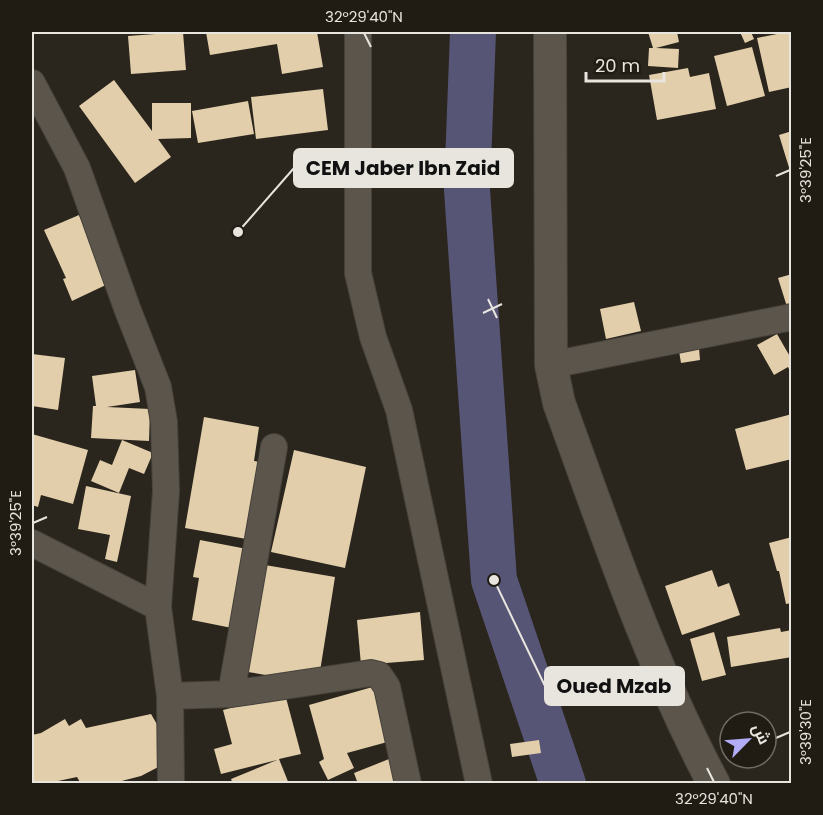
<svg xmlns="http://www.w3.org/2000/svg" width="823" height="815" font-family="Poppins,Cairo,sans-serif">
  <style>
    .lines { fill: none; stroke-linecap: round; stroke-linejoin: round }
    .river { stroke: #575575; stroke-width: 46 }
    .building { fill: #e2ceaa }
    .minor-casing { stroke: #46423b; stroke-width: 28 }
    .tertiary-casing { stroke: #46423b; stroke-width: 34 }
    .minor { stroke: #5b554c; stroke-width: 26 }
    .tertiary { stroke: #5b554c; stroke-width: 32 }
    .ticks { fill: none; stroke: #e8e5df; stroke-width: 2 }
    .leader { fill: none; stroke: #e8e5df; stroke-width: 2 }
    .callout-dot { fill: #e8e5df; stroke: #201c14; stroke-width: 2 }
    .callout { fill: #e8e5df; stroke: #e8e5df; stroke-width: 2 }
    .callout-label { font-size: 20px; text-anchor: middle; font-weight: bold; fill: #111 }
    .neatline { fill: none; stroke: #e8e5df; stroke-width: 2 }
    .ticks-label { font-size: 15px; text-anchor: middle; fill: #e8e5df }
  </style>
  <rect width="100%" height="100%" fill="#2a251d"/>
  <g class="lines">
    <path class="river" d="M473 32 467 190 494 580 563 784"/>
  </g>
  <path class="building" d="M183 32 186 70 131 74 128 36Z
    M206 32H317L323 67 282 74 277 44 210 55Z
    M648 32H677L679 42 656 48 679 49 678 68 648 66 649 48H653Z
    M740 32H751L754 39 745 43Z
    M787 32H792V87L769 92 757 38Z
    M752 47 765 96 727 106 714 56Z
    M688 68 690 77 709 73 716 109 657 120 649 75Z
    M114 80 152 131V103H191V138L158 139 171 157 135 183 79 106Z
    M323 89 328 130 256 139 251 97Z
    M248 101 254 134 198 143 192 111Z
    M792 131V174H791L779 135Z
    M79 215 110 283 72 301 63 279 66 278 44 230Z
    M792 274V309L788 310 778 278Z
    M634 302 641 331 606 339 600 309Z
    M777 334 792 360V375L788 367 774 375 757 345Z
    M699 348 700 360 681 363 679 351Z
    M32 354 65 358 58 410 32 406Z
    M135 370 140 402 107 407 150 409 149 441 91 438 93 406H96L92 376Z
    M792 414V459L746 470 735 429Z
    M204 417 259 427 254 461 266 463 252 540 185 528Z
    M32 434 88 450 73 504 41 495 38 507 32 505Z
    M122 440 153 453 144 474 129 468 119 493 91 481 100 460 112 465Z
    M294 450 366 467 345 568 271 552Z
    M86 486 131 496 117 562 105 559 110 535 78 529Z
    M792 537V603L786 604 779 571H777L769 543Z
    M200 540 247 549 232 628 192 620 199 578 193 577Z
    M265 565 335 577 318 684 248 672Z
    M712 570 718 587 729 583 740 615 682 635 665 586Z
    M420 612 424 660 361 665 357 620Z
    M780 628 781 632 792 630V657L731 667 727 637Z
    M714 632 726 675 702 681 690 639Z
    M376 686 391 741 347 753 354 768 328 780 319 762 324 759 309 705Z
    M285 694 301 754 279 759 289 784H233L231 779 277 760 221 774 214 749 232 744 223 710Z
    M151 714 162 733 168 762 141 776 110 784H81L77 777 58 781V784H32V735L41 733 65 719 69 726 81 719 86 728Z
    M539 740 541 753 512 757 510 744Z
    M389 759 399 784H358L354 773Z"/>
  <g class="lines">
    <g class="minor-casing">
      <path id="minor" d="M358 32V273L373 337 399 410 479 784
        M32 83 77 168 127 308 158 387 164 422 166 491 158 607 170 696 171 784
        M551 365 792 317
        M32 543 158 607
        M231 694 274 447
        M170 696 231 694 371 673 379 675 387 687 408 784"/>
    </g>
    <g class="tertiary-casing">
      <path id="tertiary" d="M550 32 551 365 559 403C606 532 649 662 714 784"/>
    </g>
    <use href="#minor" class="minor"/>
    <use href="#tertiary" class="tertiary"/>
  </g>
  <path class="ticks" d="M364 33 371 47M776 176 790 170M488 299 497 318M483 313 502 304M33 523 47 517M776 738 790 732M707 768 714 782"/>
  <path class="leader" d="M238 232L294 168M494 580L545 686"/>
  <g class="callout-dot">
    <circle cx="238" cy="232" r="6"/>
    <circle cx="494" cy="580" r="6"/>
  </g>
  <g class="callout">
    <rect x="294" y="149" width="219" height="38" rx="6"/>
    <rect x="545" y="667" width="139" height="38" rx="6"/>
  </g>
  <g class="callout-label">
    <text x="403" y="175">CEM Jaber Ibn Zaid</text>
    <text x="614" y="693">Oued Mzab</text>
  </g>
  <rect width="823" height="815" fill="none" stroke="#201c14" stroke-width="66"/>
  <g transform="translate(748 740) rotate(65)"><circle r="28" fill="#201c14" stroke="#706c65" stroke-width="1.5"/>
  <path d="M0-4.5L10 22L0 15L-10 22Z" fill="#b3adf9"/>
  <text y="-9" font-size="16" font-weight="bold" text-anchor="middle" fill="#e8e5df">ش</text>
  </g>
  <path d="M586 72v9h78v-9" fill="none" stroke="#e8e5df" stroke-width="3"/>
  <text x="595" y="72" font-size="18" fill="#e8e5df" stroke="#201c14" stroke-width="4.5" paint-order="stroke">20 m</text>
  <rect x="33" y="33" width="757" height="749" class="neatline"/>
  <g class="ticks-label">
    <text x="364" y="22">32°29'40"N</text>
    <text transform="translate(806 170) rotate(-90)" y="5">3°39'25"E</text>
    <text transform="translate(16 523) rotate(-90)" y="5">3°39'25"E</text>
    <text transform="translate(806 732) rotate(-90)" y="5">3°39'30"E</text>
    <text x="714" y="804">32°29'40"N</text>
  </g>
</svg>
